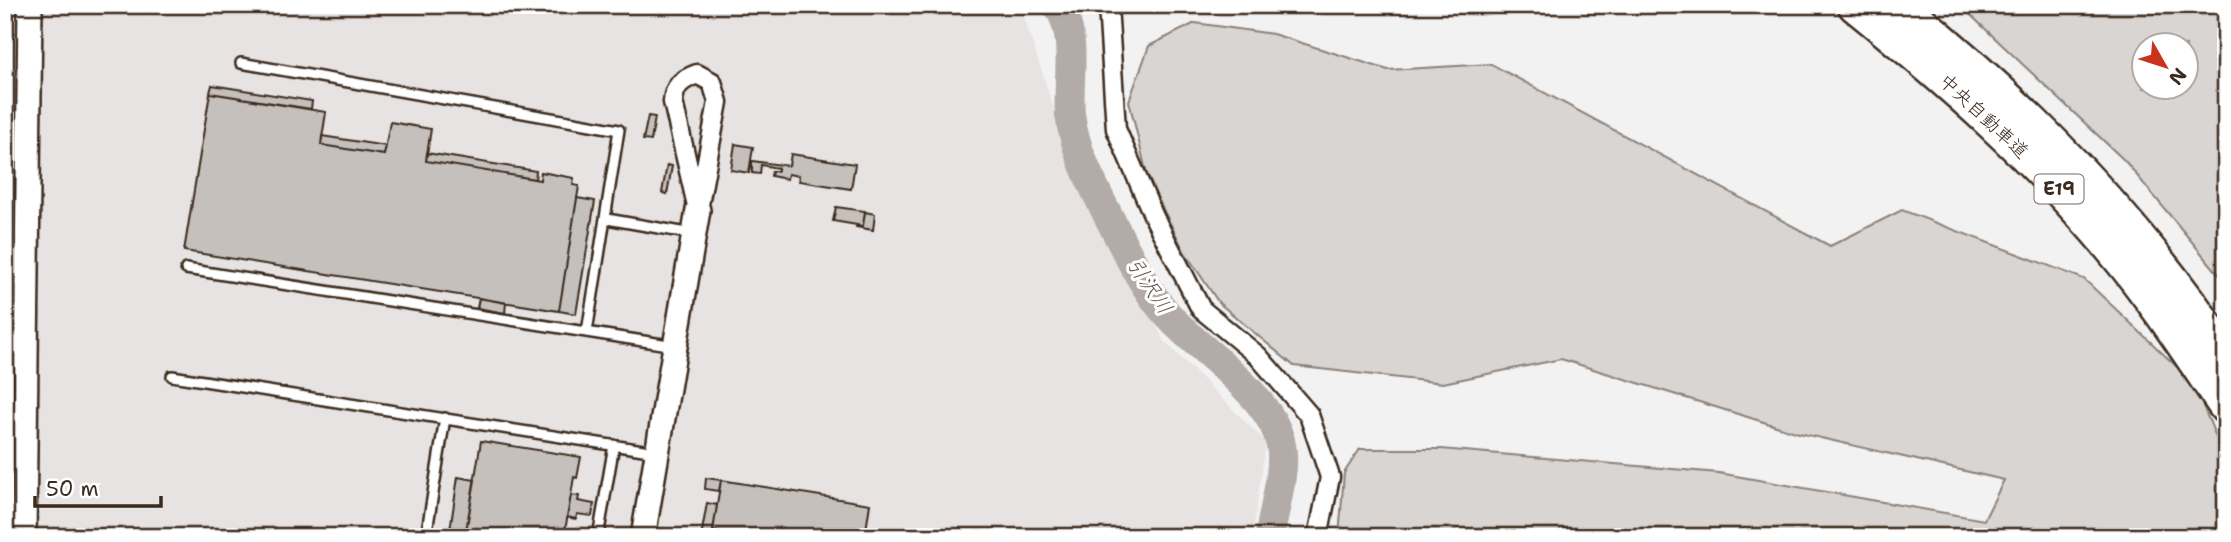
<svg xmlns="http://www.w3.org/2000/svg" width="2231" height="542" font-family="'Shantell Sans','Klee One',sans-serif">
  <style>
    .built { fill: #e6e3e2 }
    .green { fill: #d8d5d2; stroke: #8a8078; stroke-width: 2; fill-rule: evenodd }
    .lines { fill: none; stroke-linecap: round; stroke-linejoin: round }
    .river { stroke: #b2aba7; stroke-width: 30 }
    .building { fill: #c6c0bd; stroke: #3b2a1e; stroke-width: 2 }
    .service-casing { stroke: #3b2a1e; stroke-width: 14 }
    .minor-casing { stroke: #3b2a1e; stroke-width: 23 }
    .tertiary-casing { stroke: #3b2a1e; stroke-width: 28 }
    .motorway-casing { stroke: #3b2a1e; stroke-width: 38 }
    .service { stroke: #fff; stroke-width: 9 }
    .minor { stroke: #fff; stroke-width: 18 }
    .tertiary { stroke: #fff; stroke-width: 23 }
    .motorway { stroke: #fff; stroke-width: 33 }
    .labels { text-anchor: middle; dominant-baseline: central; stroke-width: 6; stroke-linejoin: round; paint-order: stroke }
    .shield { fill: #fff; stroke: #766a62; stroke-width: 2 }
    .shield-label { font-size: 18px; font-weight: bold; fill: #3b2a1e }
    .street-label { font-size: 19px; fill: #3b2a1e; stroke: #fff }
    .water-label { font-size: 21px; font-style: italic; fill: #65574e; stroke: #fff }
  </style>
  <rect width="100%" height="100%" fill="#f3f2f2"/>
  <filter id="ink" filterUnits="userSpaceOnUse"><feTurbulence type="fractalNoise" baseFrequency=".0143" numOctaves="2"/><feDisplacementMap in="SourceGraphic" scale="14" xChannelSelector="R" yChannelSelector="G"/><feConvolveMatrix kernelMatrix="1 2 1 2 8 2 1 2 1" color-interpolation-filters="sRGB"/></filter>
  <g filter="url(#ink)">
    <path class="built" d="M5 5H1020L1065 143 1164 341 1266 442 1252 537H5Z"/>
    <path class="green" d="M1960 5H2226V283L2125 161ZM2144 46H2186V88H2144Z
      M1195 23 1273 34 1388 70 1491 64 1830 246 1902 210 2084 279 2193 382 2226 461V537H1339L1344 473 1360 449H1441L1719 473 1984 520 2004 480 1799 433 1561 359 1443 383 1294 366 1219 303 1184 251 1148 179 1129 101 1149 46Z"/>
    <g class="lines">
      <path class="river" d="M1057 5C1079 33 1067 80 1070 114 1075 157 1102 202 1121 241 1134 266 1147 291 1166 313 1199 352 1279 398 1282 453 1284 477 1273 512 1270 537"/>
    </g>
    <path class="building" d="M212 85 312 101 311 109 210 93Z
      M210 93 326 112 321 145 384 155 390 122 431 129 426 161 540 180 541 172 574 178 573 185 579 186 559 311 184 251Z
      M648 116 655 117 651 141 643 140Z
      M322 136 386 146 384 155 321 145Z
      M735 144 753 147 749 173 731 170Z
      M427 153 536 171 535 179 426 161Z
      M791 154 855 164 851 189 799 181V176L788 174 787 179 771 176 772 171H778V168L761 165 760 174 752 173V161L789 166Z
      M667 165 672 166 667 194 662 193Z
      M577 198 595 201 576 314 559 311Z
      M836 207 865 211 863 226 833 221Z
      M865 212 875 214 873 230 856 227 857 225 863 226Z
      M479 298 506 303 505 313 477 308Z
      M481 441 581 457 577 478 574 477 564 537H465Z
      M458 477 475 480 465 537H449Z
      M706 478 721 480 719 491 705 489Z
      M721 480 870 504 865 537H750L713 531Z
      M571 495 579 496 578 501 594 504 592 516 577 514 576 519 567 517Z
      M707 503 717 505 712 537H701Z
      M713 531 750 537H712Z"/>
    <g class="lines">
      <g class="service-casing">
        <path id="service" d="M241 63 619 130 587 332
          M607 219 693 234
          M186 269 675 346
          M172 376 656 452
          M426 537 445 418
          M598 537 614 445"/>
      </g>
      <g class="minor-casing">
        <path id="minor" d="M1108 5 1116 129 1154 217 1201 309 1258 356 1309 415 1330 477 1318 537
          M697 74 712 82 718 102 698 210 673 102C674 86 681 80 697 74Z"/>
      </g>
      <g class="tertiary-casing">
        <path id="tertiary" d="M24 537 30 5
          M643 537 698 210"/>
      </g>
      <g class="motorway-casing">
        <path id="motorway" d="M1855 5C1950 82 2040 161 2117 255 2157 303 2191 356 2226 407
          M1900 5C2025 106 2137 221 2226 355"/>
      </g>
      <use href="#service" class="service"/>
      <use href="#minor" class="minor"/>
      <use href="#tertiary" class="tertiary"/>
      <use href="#motorway" class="motorway"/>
    </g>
  </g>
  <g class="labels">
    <rect class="shield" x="2034.5" y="174.5" width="49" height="29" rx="5"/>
    <g class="shield-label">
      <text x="2059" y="189">E19</text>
    </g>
    <g class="street-label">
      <text transform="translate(1984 116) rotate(43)">中央自動車道</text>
    </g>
    <g class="water-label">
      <text transform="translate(1150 286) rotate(56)">引沢川</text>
    </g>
  </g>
  <rect width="2231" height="542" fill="none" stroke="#fff" stroke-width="28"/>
  <rect x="14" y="14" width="2203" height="514" fill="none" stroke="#3b2a1e" stroke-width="2.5" filter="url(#ink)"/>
  <g transform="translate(2165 66) rotate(129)"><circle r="33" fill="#ffffff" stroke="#b1aaa5" stroke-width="2"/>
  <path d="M0-5L12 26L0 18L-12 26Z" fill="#c8321e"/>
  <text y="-10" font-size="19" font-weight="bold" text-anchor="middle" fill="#3b2a1e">N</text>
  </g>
  <path d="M35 496v10h126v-10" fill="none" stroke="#3b2a1e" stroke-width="3.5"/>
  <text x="46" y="496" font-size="21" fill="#3b2a1e" stroke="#ffffff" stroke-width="5" paint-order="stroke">50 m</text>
</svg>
